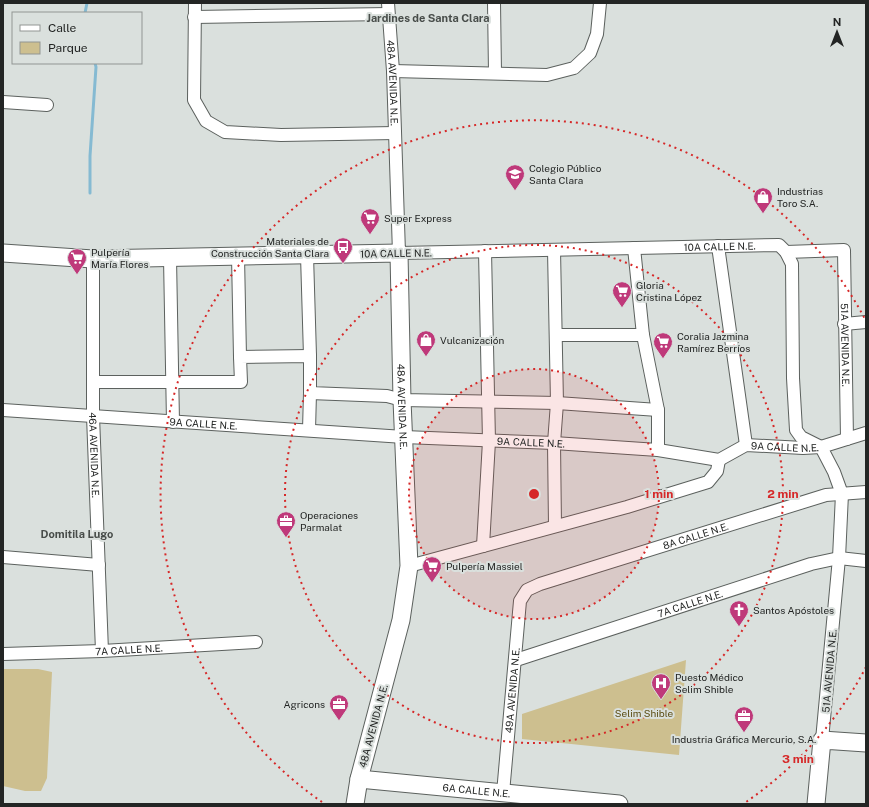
<svg xmlns="http://www.w3.org/2000/svg" width="869" height="807" font-family="'Public Sans',sans-serif">
  <style>
    .green { fill: #cdbf8f }
    .lines { fill: none; stroke-linecap: round; stroke-linejoin: round }
    .stream { stroke: #85bad2; stroke-width: 3 }
    .street-casing { stroke: #5c615e; stroke-width: 14 }
    .secondary-casing { stroke: #5c615e; stroke-width: 19 }
    .street { stroke: #fff; stroke-width: 12 }
    .secondary { stroke: #fff; stroke-width: 17 }
    .ring { fill: none; stroke: #d62828; stroke-width: 2; stroke-dasharray: 2 4 }
    .labels { text-anchor: middle; dominant-baseline: central; stroke-width: 4; stroke-linejoin: round; paint-order: stroke }
    .street-label { font-size: 10px; fill: #232524; stroke: #dae0dd }
    .poi-label { font-size: 10px; fill: #232524; stroke: #dae0dd; text-anchor: start }
    .park-label { font-size: 10px; fill: #5c4d14; stroke: #dae0dd }
    .neighbourhood-label { font-size: 11px; font-weight: bold; fill: #484d4a; stroke: #dae0dd }
    .centre { fill: #d62828; stroke: #dae0dd; stroke-width: 2 }
    .ring-label { font-size: 12px; text-anchor: middle; font-weight: bold; fill: #d62828; stroke: #dae0dd; stroke-width: 4; stroke-linejoin: round; paint-order: stroke }
  </style>
  <rect width="100%" height="100%" fill="#dae0dd"/>
  <path class="green" d="M686 660 679 755 522 739V714Z
    M3 669H38L52 672 47 778 41 791H25L3 786Z"/>
  <g class="lines">
    <path class="stream" d="M85 13 87 3
      M90 193V156L96 67 95 63"/>
    <g class="street-casing">
      <g id="street">
        <path d="M195 3 194 100 206 121 225 132 281 135 395 133"/>
        <path id="s1" d="M388 3 393 71 399 253 779 245 786 252 792 264 793 378 796 430 801 437 821 447"/>
        <path d="M494 3 495 73"/>
        <path d="M194 17 388 14"/>
        <path d="M393 71 547 75 574 68 590 53 597 34 600 3"/>
        <path d="M3 102 47 105"/>
        <path d="M718 246 746 445"/>
        <path d="M634 248 643 335 658 410V450"/>
        <path d="M554 250 557 403 554 443 555 526"/>
        <path id="s2" d="M786 252 844 250 847 439"/>
        <path d="M307 255 310 356"/>
        <path d="M238 256 240 357"/>
        <path d="M170 258 173 422"/>
        <path id="s3" d="M93 259V416L102 651"/>
        <path d="M844 324 866 322"/>
        <path d="M556 335H643"/>
        <path d="M93 382H241L240 357 310 356V393L387 396 402 400 557 403 658 410"/>
        <path id="s4" d="M3 410 404 437 554 443 658 450 719 460 746 445 803 448 821 447 866 433"/>
        <path d="M309 430 310 393"/>
        <path d="M821 447 834 472 842 494 839 558 822 740"/>
        <path d="M483 546 489 441 485 251"/>
        <path d="M3 557 99 565"/>
        <path d="M409 566 627 507 708 482 717 471 719 460"/>
        <path id="s5" d="M3 654 102 651 256 642"/>
        <path id="s6" d="M516 660 811 564 839 558 866 561"/>
        <path id="s7" d="M503 793 520 601 527 590 540 584 826 495 866 492"/>
      </g>
    </g>
    <g class="secondary-casing">
      <g id="secondary">
        <path id="s8" d="M3 253 93 259 399 253 402 400 409 566 401 620 359 779 355 804"/>
        <path id="s9" d="M359 779 619 804"/>
        <path d="M816 804 822 740 866 743"/>
      </g>
    </g>
    <use href="#street" class="street"/>
    <use href="#secondary" class="secondary"/>
  </g>
  <circle cx="534" cy="494" r="125" fill="#d62828" fill-opacity=".12"/>
  <g class="ring">
    <circle cx="534" cy="494" r="125"/>
    <circle cx="534" cy="494" r="249"/>
    <path d="M866 667A374 374 0 0 1 746 802M322 802A374 374 0 1 1 866 321"/>
  </g>
  <defs>
    <g id="school-pin" transform="scale(1)"><path d="M0 17L-7.5 6A9.5 9.5 0 1 1 7.5 6Z" fill="#bf397a" stroke="#dae0dd"/><path d="M0-5L7-2L0 1L-7-2ZM-4 1L0 2.5L4 1V4Q0 6-4 4Z" fill="#fff"/></g>
    <g id="shop-pin" transform="scale(1)"><path d="M0 17L-7.5 6A9.5 9.5 0 1 1 7.5 6Z" fill="#bf397a" stroke="#dae0dd"/><path d="M-5-2.5h2.3a2.7 3.5 0 0 1 5.4 0H5L5.5 6h-11ZM-1.5-2.5h3a1.5 2.3 0 0 0-3 0Z" fill="#fff"/></g>
    <g id="supermarket-pin" transform="scale(1)"><path d="M0 17L-7.5 6A9.5 9.5 0 1 1 7.5 6Z" fill="#bf397a" stroke="#dae0dd"/><path d="M-6-5.5h2.5l.6 2H6L4.5 2H-2.5L-4.4-4H-6ZM-1.5 3.2a1.3 1.3 0 1 0 .1 0ZM3 3.2a1.3 1.3 0 1 0 .1 0Z" fill="#fff"/></g>
    <g id="bus-pin" transform="scale(1)"><path d="M0 17L-7.5 6A9.5 9.5 0 1 1 7.5 6Z" fill="#bf397a" stroke="#dae0dd"/><path d="M-5-6H5V4H4V6H2V4H-2V6H-4V4H-5ZM-3.5-4V0h7V-4ZM-3.5 1.2v1.5H-2V1.2ZM2 1.2v1.5H3.5V1.2Z" fill="#fff"/></g>
    <g id="office-pin" transform="scale(1)"><path d="M0 17L-7.5 6A9.5 9.5 0 1 1 7.5 6Z" fill="#bf397a" stroke="#dae0dd"/><path d="M-6-3h4V-5.5h4V-3h4V5H-6ZM-1-4.5V-3h2v-1.5ZM-6 0V1H6V0Z" fill="#fff"/></g>
    <g id="church-pin" transform="scale(1)"><path d="M0 17L-7.5 6A9.5 9.5 0 1 1 7.5 6Z" fill="#bf397a" stroke="#dae0dd"/><path d="M-1.2-6h2.4v3.5h3.3v2.4h-3.3V6h-2.4V-.1h-3.3v-2.4h3.3Z" fill="#fff"/></g>
    <g id="hospital-pin" transform="scale(1)"><path d="M0 17L-7.5 6A9.5 9.5 0 1 1 7.5 6Z" fill="#bf397a" stroke="#dae0dd"/><path d="M-5-5h3v3.5h4V-5h3V5h-3V1.5h-4V5h-3Z" fill="#fff"/></g>
  </defs>
  <g fill-rule="evenodd">
    <use href="#school-pin" x="515" y="174"/>
    <use href="#shop-pin" x="763" y="197"/>
    <use href="#supermarket-pin" x="370" y="218"/>
    <use href="#bus-pin" x="343" y="247"/>
    <use href="#supermarket-pin" x="77" y="258"/>
    <use href="#supermarket-pin" x="622" y="291"/>
    <use href="#shop-pin" x="426" y="340"/>
    <use href="#supermarket-pin" x="663" y="342"/>
    <use href="#office-pin" x="286" y="521"/>
    <use href="#supermarket-pin" x="432" y="566"/>
    <use href="#church-pin" x="739" y="610"/>
    <use href="#hospital-pin" x="661" y="683"/>
    <use href="#office-pin" x="339" y="704"/>
    <use href="#office-pin" x="744" y="716"/>
  </g>
  <g class="labels">
    <g class="street-label">
      <text stroke="none"><textPath href="#s1" startOffset="80">48A AVENIDA N.E.</textPath></text>
      <text stroke="none"><textPath href="#s1" startOffset="571">10A CALLE N.E.</textPath></text>
      <text transform="translate(396 253) rotate(-1)">10A CALLE N.E.</text>
      <text stroke="none"><textPath href="#s2" startOffset="153">51A AVENIDA N.E.</textPath></text>
      <text stroke="none"><textPath href="#s8" startOffset="550">48A AVENIDA N.E.</textPath></text>
      <text stroke="none"><textPath href="#s4" startOffset="201">9A CALLE N.E.</textPath></text>
      <text stroke="none"><textPath href="#s4" startOffset="529">9A CALLE N.E.</textPath></text>
      <text stroke="none"><textPath href="#s4" startOffset="788">9A CALLE N.E.</textPath></text>
      <text stroke="none"><textPath href="#s3" startOffset="196">46A AVENIDA N.E.</textPath></text>
      <text stroke="none"><textPath href="#s7" startOffset="383">8A CALLE N.E.</textPath></text>
      <text stroke="none"><textPath href="#s6" startOffset="183">7A CALLE N.E.</textPath></text>
      <text stroke="none"><textPath href="#s5" startOffset="126">7A CALLE N.E.</textPath></text>
      <text transform="translate(829 671) rotate(-85)">51A AVENIDA N.E.</text>
      <text stroke="none"><textPath href="#s7" startOffset="103">49A AVENIDA N.E.</textPath></text>
      <text transform="translate(373 726) rotate(-75)">48A AVENIDA N.E.</text>
      <text stroke="none"><textPath href="#s9" startOffset="118">6A CALLE N.E.</textPath></text>
    </g>
    <g class="poi-label">
      <text x="529" y="168">Colegio Público<tspan x="529" dy="12">Santa Clara</tspan></text>
      <text x="777" y="191">Industrias<tspan x="777" dy="12">Toro S.A.</tspan></text>
      <text x="384" y="218">Super Express</text>
      <text x="329" y="241" text-anchor="end">Materiales de<tspan x="329" dy="12">Construcción Santa Clara</tspan></text>
      <text x="91" y="252">Pulpería<tspan x="91" dy="12">María Flores</tspan></text>
      <text x="636" y="285">Gloria<tspan x="636" dy="12">Cristina López</tspan></text>
      <text x="677" y="336">Coralia Jazmina<tspan x="677" dy="12">Ramírez Berríos</tspan></text>
      <text x="440" y="340">Vulcanización</text>
      <text x="300" y="515">Operaciones<tspan x="300" dy="12">Parmalat</tspan></text>
      <text x="446" y="566">Pulpería Massiel</text>
      <text x="753" y="610">Santos Apóstoles</text>
      <text x="675" y="677">Puesto Médico<tspan x="675" dy="12">Selim Shible</tspan></text>
      <text x="325" y="704" text-anchor="end">Agricons</text>
      <text x="744" y="739" text-anchor="middle">Industria Gráfica Mercurio, S.A.</text>
    </g>
    <g class="park-label">
      <text x="644" y="713">Selim Shible</text>
    </g>
    <g class="neighbourhood-label">
      <text x="428" y="18">Jardines de Santa Clara</text>
      <text x="77" y="534">Domitila Lugo</text>
    </g>
  </g>
  <circle cx="534" cy="494" r="6" class="centre"/>
  <g class="ring-label">
    <text x="659" y="498">1 min</text>
    <text x="783" y="498">2 min</text>
    <text x="798" y="763">3 min</text>
  </g>
  <rect width="869" height="807" fill="none" stroke="#232524" stroke-width="8"/>
  <rect x="12" y="12" width="130" height="52" fill="#dae0dd" stroke="#919593"/>
  <rect x="20" y="25" width="20" height="6" fill="#ffffff" stroke="#919593"/>
  <text x="48" y="32" font-size="12" fill="#232524">Calle</text>
  <rect x="20" y="42" width="20" height="12" fill="#cdbf8f" stroke="#919593"/>
  <text x="48" y="52" font-size="12" fill="#232524">Parque</text>
  <g transform="translate(837 32)" stroke="#dae0dd" stroke-width="3" paint-order="stroke">
  <path d="M0-3L7 15L0 10L-7 15Z" fill="#232524"/>
  <text y="-6" font-size="11" font-weight="bold" text-anchor="middle" fill="#232524">N</text>
  </g>
</svg>
